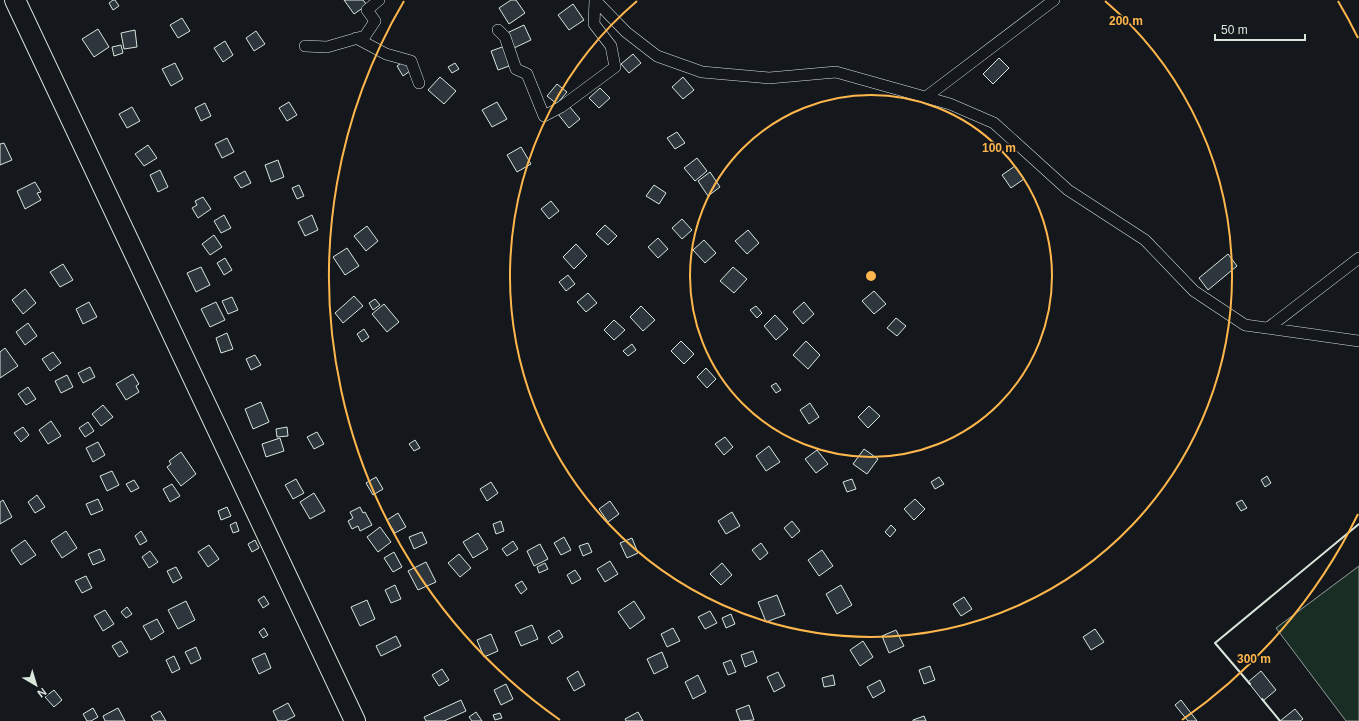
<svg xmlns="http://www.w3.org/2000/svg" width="1359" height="721" font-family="Arial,sans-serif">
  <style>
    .green { fill: #1a2d24; stroke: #939e99 }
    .building { fill: #2c363c; stroke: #d8e6dc }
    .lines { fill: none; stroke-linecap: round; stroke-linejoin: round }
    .street-casing { stroke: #d8e6dc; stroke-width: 12 }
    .highway-casing { stroke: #d8e6dc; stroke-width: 22 }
    .street { stroke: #14181c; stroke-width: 11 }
    .highway { stroke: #14181c; stroke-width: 20 }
    .wall { stroke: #d8e6dc; stroke-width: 2 }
    .ring { fill: none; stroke: #ffb74d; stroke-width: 2 }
    .centre { fill: #ffb74d; stroke: #14181c; stroke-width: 2 }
    .ring-label { font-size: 12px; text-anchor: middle; font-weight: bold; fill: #ffb74d; stroke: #14181c; stroke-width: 3; stroke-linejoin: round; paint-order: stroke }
  </style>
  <rect width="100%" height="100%" fill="#14181c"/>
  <path class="green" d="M1359 566V721H1346L1276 628Z"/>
  <path class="building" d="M113 0H115L119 6 113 10 109 3Z
    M344 0H363L367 5 354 14Z
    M511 0H516L525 13 509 24 499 8Z
    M573 4 584 20 569 30 558 15Z
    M182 18 190 31 178 38 170 25Z
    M524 25 531 40 514 48 507 33Z
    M98 29 109 47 94 57 82 39Z
    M135 30 137 47 124 49 121 33Z
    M256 31 265 44 254 51 246 38Z
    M225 41 233 55 223 62 214 48Z
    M121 45 123 53 114 56 112 47Z
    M505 46 512 65 498 70 491 51Z
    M633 54 641 63 629 73 621 64Z
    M999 58 1009 68 993 84 983 74Z
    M404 61 410 71 403 76 397 66Z
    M175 63 183 79 171 86 162 69Z
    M455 63 459 69 452 73 448 67Z
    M440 77 456 91 444 104 428 90Z
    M683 77 694 90 683 99 672 87Z
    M557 84 567 92 557 104 547 96Z
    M600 88 610 98 599 108 589 98Z
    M289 102 297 115 287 121 279 108Z
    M497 102 507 119 492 127 482 110Z
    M205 103 211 116 201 121 195 108Z
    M569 106 580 119 569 128 558 114Z
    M132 107 140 121 127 128 119 114Z
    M677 132 685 143 675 149 667 138Z
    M227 138 234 152 222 158 215 144Z
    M4 143 12 160 0 165V144Z
    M148 145 157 158 144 166 135 154Z
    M521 147 531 164 517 172 507 155Z
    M697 158 707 171 695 181 684 168Z
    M278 160 284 177 271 182 265 165Z
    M1015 166 1024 179 1011 188 1002 175Z
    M160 170 168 187 158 192 150 175Z
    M245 171 251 183 241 188 234 177Z
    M710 172 720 187 708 196 698 181Z
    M35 182 41 192 37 193 41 200 25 209 17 191Z
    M299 185 304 196 297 199 292 188Z
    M654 185 666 193 659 204 646 196Z
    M203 197 211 209 198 218 192 208 197 205 195 201Z
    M551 201 559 211 549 219 541 209Z
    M224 215 231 228 221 233 214 221Z
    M312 215 318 230 305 236 298 222Z
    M682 219 692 230 682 239 672 228Z
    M605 225 617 236 608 245 596 234Z
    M367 226 378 241 366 251 354 236Z
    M748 230 759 243 747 254 735 241Z
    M214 235 222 247 210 255 202 244Z
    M658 238 668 249 658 258 648 247Z
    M704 240 716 253 705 263 693 250Z
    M576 244 587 256 574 269 563 257Z
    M347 248 359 266 345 275 333 257Z
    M1228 254 1237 266 1208 290 1199 278Z
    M225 258 232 270 224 275 217 263Z
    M63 264 73 280 60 287 50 272Z
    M201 267 210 285 196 292 187 273Z
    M733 267 747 279 734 293 720 281Z
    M568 275 575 284 566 291 559 282Z
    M25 289 36 303 23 314 12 300Z
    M874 291 886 304 874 314 862 301Z
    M588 293 597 303 586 312 577 302Z
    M354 296 363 306 343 323 335 313Z
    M232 297 238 310 228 314 222 301Z
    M375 299 380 305 373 310 369 303Z
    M89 302 97 317 83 324 76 309Z
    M216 302 225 320 210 327 201 309Z
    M804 302 814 314 803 324 793 312Z
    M384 304 399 322 387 332 372 314Z
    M641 306 655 320 643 331 630 317Z
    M756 306 762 313 757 318 750 310Z
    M775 315 788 329 776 340 764 326Z
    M896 318 906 326 897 336 887 328Z
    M614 320 625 330 614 340 604 330Z
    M28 323 37 336 25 345 16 332Z
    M364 329 369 337 362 342 357 334Z
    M227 333 233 349 221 353 216 338Z
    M681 341 694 354 684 364 671 351Z
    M806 341 820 355 808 369 793 355Z
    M632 344 636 350 628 356 623 351Z
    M5 348 18 366 0 378V352Z
    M53 352 61 363 50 371 42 359Z
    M255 355 261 365 251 370 246 359Z
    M90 367 95 377 83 383 78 373Z
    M706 368 716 379 707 388 697 377Z
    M133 374 139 384 136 386 139 392 126 400 116 384Z
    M67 375 73 387 61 393 55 381Z
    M776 383 781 390 776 393 771 386Z
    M28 387 36 399 26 405 18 394Z
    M261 402 269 422 253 429 245 409Z
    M810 403 819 417 809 424 800 410Z
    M103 405 113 417 101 426 92 414Z
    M869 406 880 416 868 428 858 417Z
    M51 421 61 436 48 444 39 430Z
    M88 422 94 431 85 437 79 428Z
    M23 427 29 435 21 442 14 433Z
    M287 427 288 436 277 437 276 429Z
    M317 432 324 444 314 449 307 437Z
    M725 437 733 447 724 455 715 444Z
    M280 438 284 451 266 457 262 444Z
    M415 440 420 448 414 451 409 444Z
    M98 442 105 455 93 462 86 448Z
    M769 446 780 462 766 471 756 456Z
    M864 449 878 459 867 474 853 464Z
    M817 450 828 464 816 473 805 459Z
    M181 452 196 474 181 486 167 467 171 464 169 461Z
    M112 471 119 485 107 491 100 476Z
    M1267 476 1271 483 1265 487 1261 480Z
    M376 477 383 489 373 495 366 483Z
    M939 477 944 484 935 489 931 482Z
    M296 479 304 493 293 499 285 485Z
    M852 479 856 489 847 492 843 482Z
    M134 480 139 488 131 492 126 484Z
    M491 482 498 493 487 501 480 489Z
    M172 484 180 496 170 502 163 489Z
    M314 493 325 511 310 519 300 502Z
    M37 495 45 507 35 513 28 502Z
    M98 499 103 510 91 515 86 504Z
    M915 499 925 509 914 520 904 509Z
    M3 500 12 517 0 524V502Z
    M1242 500 1247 508 1241 511 1236 503Z
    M610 501 619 514 608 522 599 509Z
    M227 507 231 516 221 520 218 511Z
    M360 507 363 513 365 512 372 525 360 531 358 526 352 529 348 521 353 518 350 512Z
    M732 512 740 526 726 534 718 521Z
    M398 513 406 527 395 533 387 520Z
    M501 521 504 531 496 534 493 524Z
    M792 521 800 531 792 538 784 528Z
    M236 522 239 531 233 533 230 525Z
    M891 525 896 530 890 537 885 532Z
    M380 527 391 542 378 552 367 537Z
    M66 531 77 548 62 558 51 541Z
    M141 531 147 541 140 545 135 536Z
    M422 532 427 543 414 549 409 537Z
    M478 533 488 549 473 558 463 542Z
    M564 537 571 550 561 555 554 543Z
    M632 538 638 553 627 558 620 543Z
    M25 540 36 555 21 565 11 550Z
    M255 540 259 548 252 552 248 544Z
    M513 541 518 549 507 556 502 549Z
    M588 543 592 552 583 556 579 546Z
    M761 543 768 553 760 560 752 550Z
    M540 544 548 559 534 566 527 551Z
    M209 545 219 559 208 567 198 552Z
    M100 549 105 560 93 565 88 554Z
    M822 550 833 566 819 576 808 560Z
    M150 551 158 562 149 568 142 557Z
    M394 552 402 567 393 572 384 558Z
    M459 554 471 568 460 577 448 563Z
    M610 561 618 574 605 582 597 569Z
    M426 562 436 582 418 590 408 571Z
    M545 563 548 569 539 573 537 567Z
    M722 563 732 575 721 585 710 574Z
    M176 567 182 578 173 583 167 571Z
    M575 570 581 579 572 584 567 575Z
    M86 576 92 588 82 593 75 581Z
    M522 581 527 589 521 594 515 585Z
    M395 585 401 599 391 603 385 590Z
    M841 585 852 605 837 614 826 594Z
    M777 595 785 615 766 622 758 602Z
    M264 596 269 604 263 608 258 600Z
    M964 597 972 609 961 616 953 604Z
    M367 600 375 619 360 626 351 607Z
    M186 601 195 620 178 629 168 610Z
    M634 601 645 618 630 629 618 612Z
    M127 607 132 614 126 618 121 612Z
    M105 610 114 624 103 631 94 616Z
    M710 611 717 623 705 629 698 617Z
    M731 614 735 624 726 628 722 618Z
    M157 619 164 632 151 640 143 626Z
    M532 625 538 639 521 646 515 632Z
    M264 628 268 635 263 638 259 632Z
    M673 628 680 641 667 647 661 634Z
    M1095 629 1104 642 1091 650 1083 637Z
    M559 630 563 637 552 644 548 637Z
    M896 630 904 646 889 653 882 636Z
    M491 634 498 651 484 657 477 640Z
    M396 636 401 646 381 656 376 646Z
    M121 641 128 652 119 657 112 646Z
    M863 641 873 657 860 666 850 650Z
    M196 647 201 659 191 664 185 652Z
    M753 651 757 662 745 667 741 655Z
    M662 652 668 667 654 674 647 659Z
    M265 653 271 668 259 674 252 659Z
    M174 656 180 669 172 673 166 660Z
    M731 660 736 672 728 675 723 663Z
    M930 666 935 680 924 684 919 670Z
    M442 669 449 680 439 686 432 675Z
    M578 671 585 685 574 691 567 678Z
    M1261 671 1276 690 1263 701 1248 682Z
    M778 672 785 686 774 692 767 677Z
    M698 675 706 692 693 699 685 682Z
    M833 675 835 685 824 687 822 678Z
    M880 680 885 691 873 698 867 687Z
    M506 684 513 699 501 705 494 690Z
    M54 690 62 700 54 707 45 697Z
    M461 700 466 711 444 721H426L424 717Z
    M1181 700 1197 721H1188L1175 705Z
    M288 703 295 716 285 721H278L273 711Z
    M749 705 754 720 740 721 736 710Z
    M93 708 98 717 91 721H87L83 714Z
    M118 708 125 721H105L103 716Z
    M1295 709 1303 719 1300 721H1280Z
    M160 711 166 721H154L151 716Z
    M476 712 482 721H472L469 717Z
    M638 712 643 721H626L625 719Z
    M500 713 502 718 495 720 493 715Z
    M924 716 926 721H913V720Z"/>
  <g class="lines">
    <g class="street-casing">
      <path id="street" d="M595 0 626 32 657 56 702 72 769 78 836 72 950 104 994 123 1068 190 1145 240 1194 291 1245 325 1359 341
        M498 30 505 37 516 69 527 74 544 116 561 107 615 67 611 46 594 24 595 0
        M356 38 386 54 411 61 419 83
        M305 46 327 47 365 36 375 21 367 10 379 0
        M926 97 1054 0
        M1268 328 1359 258"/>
    </g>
    <g class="highway-casing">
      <path id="highway" d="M15 0 355 721"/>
    </g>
    <use href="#street" class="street"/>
    <use href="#highway" class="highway"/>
    <path class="wall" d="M1250 684 1215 643 1359 524
      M1262 699 1280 721"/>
  </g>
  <g class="ring">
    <circle cx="871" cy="276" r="181"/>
    <path d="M1105 1A361 361 0 1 1 637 1"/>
    <path d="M1358 514A542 542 0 0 1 1182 720M560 720A542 542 0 0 1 404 1M1338 1A542 542 0 0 1 1358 38"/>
  </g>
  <circle cx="871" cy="276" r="6" class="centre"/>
  <g class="ring-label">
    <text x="1126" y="25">200 m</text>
    <text x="999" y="152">100 m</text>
    <text x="1254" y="663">300 m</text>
  </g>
  <g transform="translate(36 685) rotate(142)" stroke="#14181c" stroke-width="3" paint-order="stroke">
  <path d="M0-3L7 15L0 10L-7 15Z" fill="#d8e6dc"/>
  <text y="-6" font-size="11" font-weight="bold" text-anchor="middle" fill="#d8e6dc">N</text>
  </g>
  <path d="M1215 34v6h90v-6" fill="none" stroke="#d8e6dc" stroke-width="2"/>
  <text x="1221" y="34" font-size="12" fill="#d8e6dc" stroke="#14181c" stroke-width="3" paint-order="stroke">50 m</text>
</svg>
